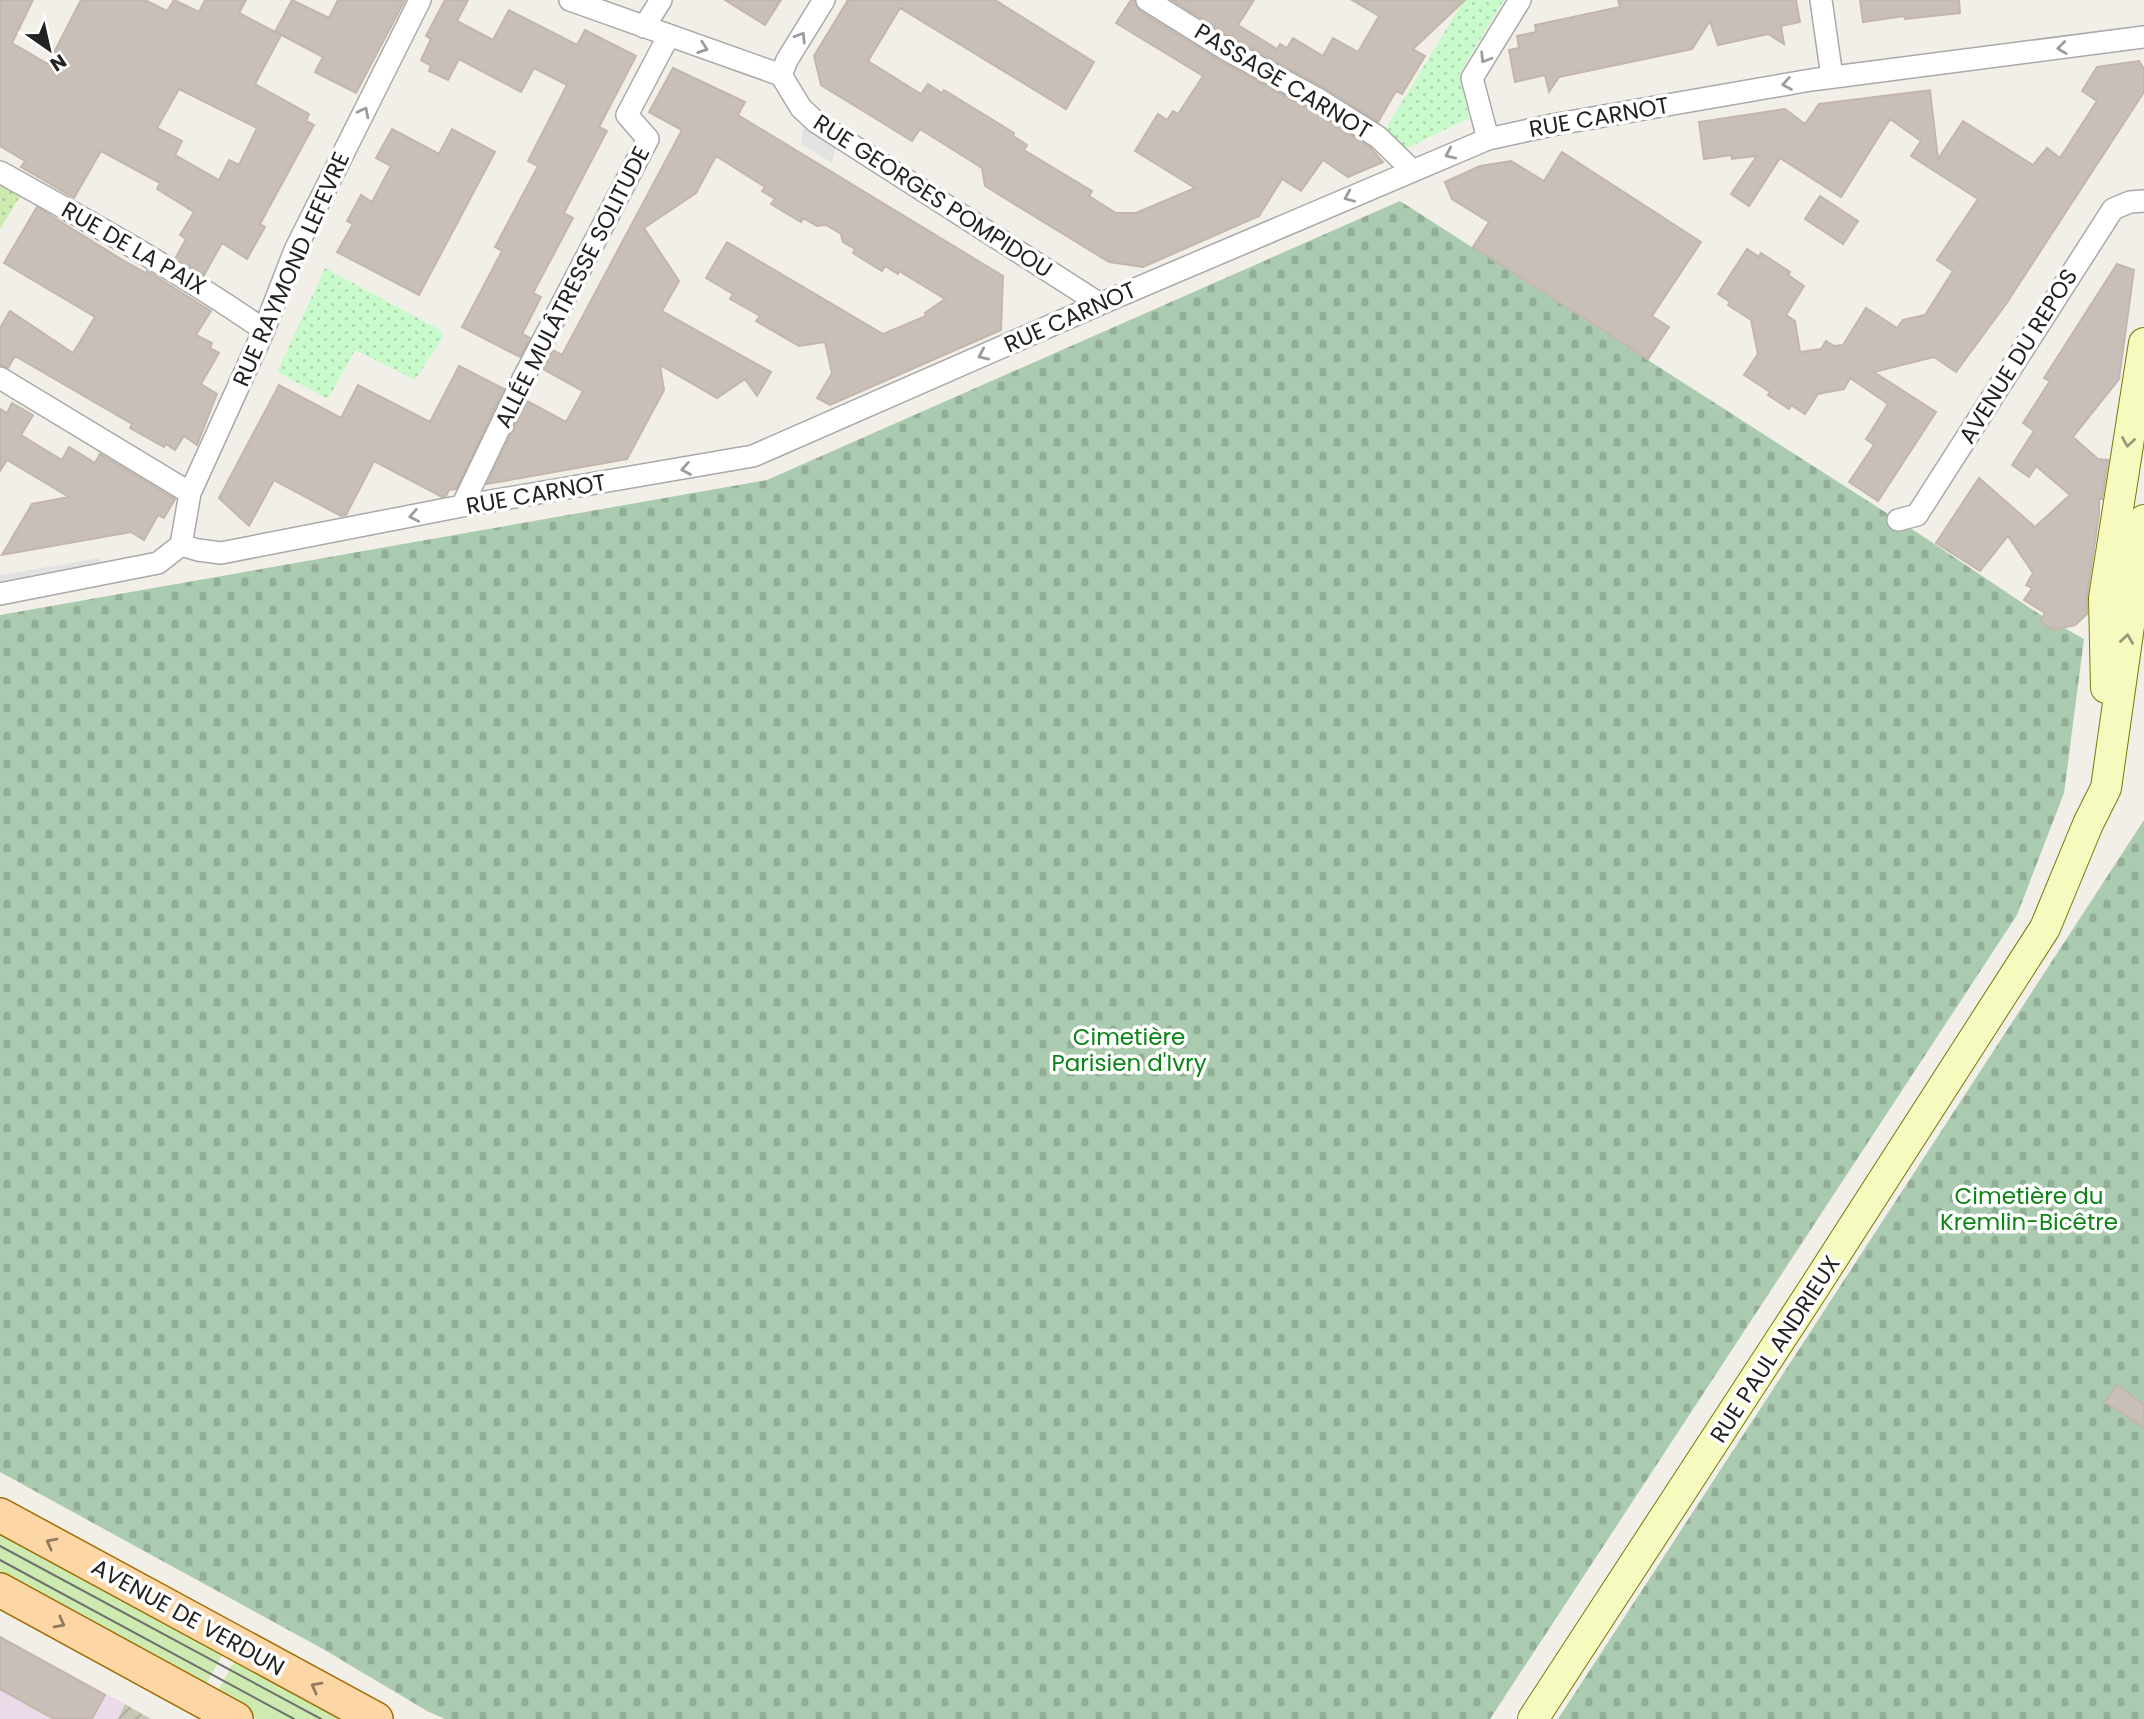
<svg xmlns="http://www.w3.org/2000/svg" width="2144" height="1719" font-family="Poppins,sans-serif">
  <style>
    .industrial { fill: #ebdbe8 }
    .construction { fill: url(#construction-furrows) }
    .grass { fill: #cdebb0 }
    .cemetery { fill: url(#cemetery-stones) }
    .park { fill: url(#park-dots) }
    .garden { fill: url(#garden-dots) }
    .parking { fill: #e2e2e2 }
    .building { fill: #c7bfb8; stroke: #c4b6ab; stroke-width: 2; fill-rule: evenodd }
    .lines { fill: none; stroke-linecap: round; stroke-linejoin: round }
    .street-casing { stroke: #a9a9a9; stroke-width: 24 }
    .secondary-casing { stroke: #707d05; stroke-width: 32 }
    .primary-casing { stroke: #a06b00; stroke-width: 36 }
    .street { stroke: #fff; stroke-width: 21 }
    .secondary { stroke: #f7fabf; stroke-width: 30 }
    .primary { stroke: #fcd6a4; stroke-width: 33 }
    .tram { stroke: #707070; stroke-width: 2 }
    .oneway { stroke: #9c9c9c }
    .oneway2 { stroke: #979978 }
    .oneway3 { stroke: #8f7c63 }
    .labels { text-anchor: middle; dominant-baseline: central; stroke-width: 7; stroke-linejoin: round; paint-order: stroke }
    .street-label { font-size: 23px; fill: #222; stroke: #fff }
    .park-label { font-size: 23px; fill: #0c8416; stroke: #fff }
  </style>
  <defs>
    <pattern id="construction-furrows" width="10" height="10" patternUnits="userSpaceOnUse" patternTransform="scale(1.75)"><rect width="10" height="10" fill="#c7c7b4"/><path d="M-1 1l2-2M0 10L10 0M9 11l2-2" fill="none" stroke="#abab9a"/></pattern>
    <pattern id="cemetery-stones" width="16" height="16" patternUnits="userSpaceOnUse" patternTransform="scale(1.75)"><rect width="16" height="16" fill="#aacbaf"/><path d="M2 7V4a2 2 0 0 1 4 0v3zM10 15v-3a2 2 0 0 1 4 0v3z" fill="#92ae96"/></pattern>
    <pattern id="park-dots" width="8" height="8" patternUnits="userSpaceOnUse" patternTransform="scale(1.75)"><rect width="8" height="8" fill="#c8facc"/><path d="M2 2h.1M6 6h.1" fill="none" stroke="#acd6af" stroke-width="1.8" stroke-linecap="round"/></pattern>
    <pattern id="garden-dots" width="8" height="8" patternUnits="userSpaceOnUse" patternTransform="scale(1.75)"><rect width="8" height="8" fill="#cdebb0"/><path d="M2 2h.1M6 6h.1" fill="none" stroke="#b0c997" stroke-width="1.8" stroke-linecap="round"/></pattern>
  </defs>
  <rect width="100%" height="100%" fill="#f2efe9"/>
  <path class="industrial" d="M4 1639 125 1704 118 1719H0V1647Z"/>
  <path class="construction" d="M125 1704 151 1719H118Z"/>
  <path class="grass" d="M0 1523 227 1646 203 1690 0 1578Z
    M239 1653 360 1719H257L215 1696Z"/>
  <path class="cemetery" d="M1400 201 1924 537 2039 614 2084 639 2064 793 2017 915 1490 1719H445L427 1711 323 1649 0 1472V615L767 480Z
    M2144 820V1719H1558Z"/>
  <path class="park" d="M1464 0H1504L1459 74 1469 118 1397 153 1382 135Z
    M325 268 440 330 444 336 415 380 355 350 328 399 277 372Z"/>
  <path class="garden" d="M0 183 21 195 0 229Z"/>
  <path class="parking" d="M804 125 836 145 832 163 801 144Z
    M100 558 101 564 0 582V575Z"/>
  <path class="building" d="M0 0H33L12 43 48 64 81 0H145L167 11 174 0 199 12 205 0H246L239 13 275 32 292 0 329 18 338 0H405L356 93 315 72 323 57 276 32 281 35 255 84 309 114 306 121 314 125 260 224 265 227 247 259 222 243 204 275 176 257 186 239 180 235 194 212 157 189 160 183 101 151 74 198 21 167 25 161 0 146ZM179 89 257 128 239 165 229 160 219 180 175 155 182 141 157 128Z
    M445 0H468L457 21 493 40 509 10 577 45 585 30 636 56 599 127 607 131 564 213 573 218 533 293 541 297 522 334 530 338 520 357 462 327 502 251 495 247 538 166 528 161 567 85 534 68 521 92 459 59 448 80 429 71 431 66 421 60 431 39 426 36Z
    M725 0H781L765 25Z
    M848 0H995L1094 62 1066 109 900 8 868 61 921 94 928 84 942 93 944 90 1014 133 1013 136 1027 145 1024 150 1092 191 1089 196 1116 213H1136L1195 188 1135 151 1158 114 1167 120 1173 111 1178 114 1203 76 1116 23 1131 0H1134L1140 11 1222 62 1309 109 1370 147 1383 162 1348 177 1323 160 1301 191 1282 179 1259 216 1143 267 1109 262 985 186 982 168 947 146 920 129 912 141 821 85 814 56Z
    M1172 0H1254L1238 25 1277 49 1280 44 1287 48 1293 38 1323 56 1333 38 1358 52 1379 16 1352 0H1465L1413 49 1425 56 1402 94 1396 91 1378 122 1323 87 1236 40Z
    M1618 0H1796L1800 22 1781 26 1784 44 1768 34 1718 45 1710 21 1692 49 1559 77 1549 92 1545 75 1515 82 1509 50 1519 48 1517 36 1536 32 1535 25 1620 7Z
    M1860 0H1959L1960 13 1905 19 1904 16 1863 22Z
    M2139 61 2144 69V92L2006 304 1956 372 1934 357 1874 372 1936 412 1878 501 1849 482 1874 445 1866 439 1888 404 1850 378 1844 389 1818 394 1805 414 1791 405 1789 409 1768 395 1770 392 1744 375 1758 354 1751 320 1728 305 1730 302 1718 294 1747 249 1759 257 1761 253 1790 272 1788 275 1804 286 1786 315 1795 321 1800 352 1821 349 1826 341 1834 346 1843 345 1866 308 1897 328 1903 320 1925 315 1953 271 1937 260 1978 199 1911 156 1921 141 1890 119 1841 197 1780 158 1749 206 1731 194 1757 156 1732 159 1731 155 1704 159 1699 122 1785 109 1805 124 1819 104 1930 90 1938 159 1963 121 2033 165 2047 148 2060 158 2097 101 2082 91 2097 67Z
    M673 68 745 102 738 115 1003 276 1001 330 830 405 817 398 832 373 825 342 799 346 756 321 760 316 730 299 733 294 706 278 727 242 883 334 926 316 925 313 945 299 899 271 898 274 885 266 882 271 853 253 855 249 843 242 841 234 826 225 817 226 803 218 801 222 771 204 775 199 762 191 765 187 716 156 696 193 644 228 679 281 662 311 771 372 757 396 745 379 717 398 660 365 664 390 627 459 487 484 527 401 566 422 583 391 543 369 553 350 562 355 682 130 649 112Z
    M392 129 439 154 452 129 495 152 419 295 337 252 353 224 347 221 361 195 372 202 391 166 376 158Z
    M1562 152 1701 242 1652 316 1669 327 1648 359 1473 247 1489 222 1452 199 1445 182 1480 166 1511 161 1544 181Z
    M1820 196 1858 221 1843 244 1805 219Z
    M37 207 121 259 146 273 147 271 211 311 196 335 212 343 210 348 219 353 201 384 217 394 197 445 184 436 175 450 166 444 164 447 130 428 132 424 15 356 8 368 0 365V328L10 311 73 353 95 317 4 263Z
    M2117 264 2134 270 2119 379 2073 437 2098 459 2108 460 2102 499H2099V514L2087 596V614L2075 625 2053 630 2040 621 2045 613 2024 600 2032 588 2026 585 2033 573 2008 536 1980 571 1936 543 1979 478 2035 527 2070 495 2036 466 2029 477 2012 465 2034 431 2023 423 2050 381 2044 378Z
    M459 366 504 389 456 489 449 490 446 496 442 497 374 461 346 515 341 516 274 480 249 526 219 498 279 385 341 418 358 385 430 422Z
    M12 403 33 415 21 435 62 460 69 447 95 463 100 454 175 499 164 518 158 515 144 540 131 532 2 555 32 504 69 497 7 460 0 471V409L7 413Z
    M2117 1385 2144 1405V1428L2105 1402Z
    M0 1637 105 1695 92 1719H54L0 1689Z"/>
  <g class="lines">
    <g class="street-casing">
      <path id="street" d="M570 0 781 75
        M1147 0 1229 51 1316 98 1378 137 1412 170
        M1821 0 1832 77
        M644 27 661 0
        M781 75 801 108 816 122 1100 304
        M781 75 787 60 824 0
        M1488 139 1472 78 1520 0
        M0 172C90 222 179 271 264 330
        M0 378 190 493
        M462 506 524 377 648 139 627 115 668 37
        M1898 520 1917 515 2113 209 2130 202 2144 201
        M181 545 198 550 221 553 462 506 753 456 1100 304 1488 139 1552 125 1811 80 2144 37
        M181 545 190 493 264 330 295 250 420 0
        M0 594 158 563 181 545"/>
    </g>
    <g class="secondary-casing">
      <path id="secondary" d="M2106 688 2104 598 2144 343
        M1533 1719 1810 1294 2045 928 2088 824 2106 788 2144 520"/>
    </g>
    <g class="primary-casing">
      <path id="primary" d="M0 1515 376 1719
        M0 1590 236 1719"/>
    </g>
    <use href="#street" class="street"/>
    <use href="#secondary" class="secondary"/>
    <use href="#primary" class="primary"/>
    <path class="tram" d="M0 1546 321 1719
      M0 1560 294 1719"/>
  </g>
  <defs><path id="oneway-chevron" d="M-2-3.5L2.5 0L-2 3.5" fill="none" stroke-width="1.6" stroke-linecap="round" stroke-linejoin="round" transform="scale(1.75)"/></defs>
  <g class="oneway">
    <use href="#oneway-chevron" transform="translate(801 37) rotate(-58)"/>
    <use href="#oneway-chevron" transform="translate(703 48) rotate(19)"/>
    <use href="#oneway-chevron" transform="translate(2062 48) rotate(173)"/>
    <use href="#oneway-chevron" transform="translate(1485 58) rotate(122)"/>
    <use href="#oneway-chevron" transform="translate(1787 84) rotate(170)"/>
    <use href="#oneway-chevron" transform="translate(364 112) rotate(-63)"/>
    <use href="#oneway-chevron" transform="translate(1450 154) rotate(156)"/>
    <use href="#oneway-chevron" transform="translate(1349 197) rotate(157)"/>
    <use href="#oneway-chevron" transform="translate(983 355) rotate(156)"/>
    <use href="#oneway-chevron" transform="translate(686 469) rotate(170)"/>
    <use href="#oneway-chevron" transform="translate(414 516) rotate(169)"/>
  </g>
  <g class="oneway2">
    <use href="#oneway-chevron" transform="translate(2128 442) rotate(99)"/>
    <use href="#oneway-chevron" transform="translate(2127 639) rotate(-82)"/>
  </g>
  <g class="oneway3">
    <use href="#oneway-chevron" transform="translate(51 1543) rotate(-152)"/>
    <use href="#oneway-chevron" transform="translate(60 1623) rotate(28)"/>
    <use href="#oneway-chevron" transform="translate(316 1687) rotate(-152)"/>
  </g>
  <g class="labels">
    <g class="street-label">
      <text transform="translate(1283 81) rotate(31)">PASSAGE CARNOT</text>
      <text transform="translate(1599 117) rotate(-10)">RUE CARNOT</text>
      <text transform="translate(933 196) rotate(33)">RUE GEORGES POMPIDOU</text>
      <text transform="translate(134 248) rotate(30)">RUE DE LA PAIX</text>
      <text transform="translate(291 269) rotate(-66)">RUE RAYMOND LEFEVRE</text>
      <text transform="translate(572 287) rotate(-63)">ALLÉE MULÂTRESSE SOLITUDE</text>
      <text transform="translate(1070 317) rotate(-24)">RUE CARNOT</text>
      <text transform="translate(2018 356) rotate(-58)">AVENUE DU REPOS</text>
      <text transform="translate(536 494) rotate(-10)">RUE CARNOT</text>
      <text transform="translate(1775 1349) rotate(-57)">RUE PAUL ANDRIEUX</text>
      <text transform="translate(188 1617) rotate(29)">AVENUE DE VERDUN</text>
    </g>
    <g class="park-label">
      <text x="1129" y="1037">Cimetière<tspan x="1129" dy="26">Parisien d'Ivry</tspan></text>
      <text x="2029" y="1196">Cimetière du<tspan x="2029" dy="26">Kremlin-Bicêtre</tspan></text>
    </g>
  </g>
  <g transform="translate(49 49) rotate(146)" stroke="#ffffff" stroke-width="5" paint-order="stroke">
  <path d="M0-5L12 26L0 18L-12 26Z" fill="#222222"/>
  <text y="-10" font-size="19" font-weight="bold" text-anchor="middle" fill="#222222">N</text>
  </g>
</svg>
